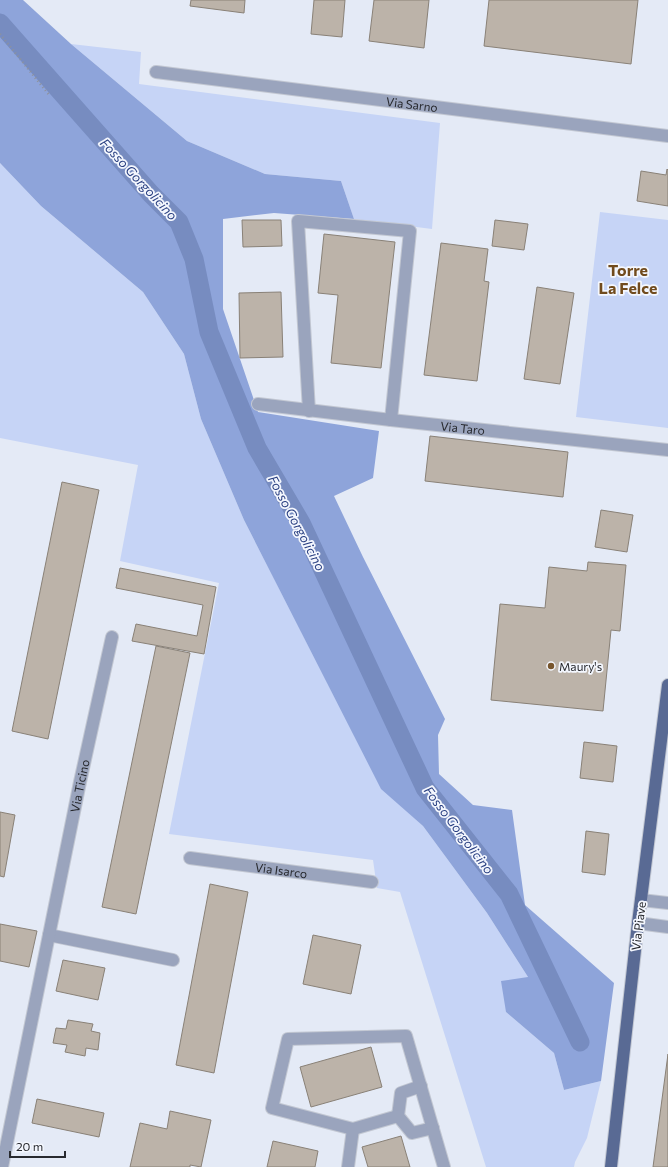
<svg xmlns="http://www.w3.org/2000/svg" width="668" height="1167" font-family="Commissioner,sans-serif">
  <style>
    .green { fill: #c6d4f6 }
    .forest { fill: #8ea4da }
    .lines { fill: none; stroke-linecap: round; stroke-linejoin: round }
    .canal { stroke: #778cc0; stroke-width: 19 }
    .building { fill: #bcb3a9; stroke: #898177 }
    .minor-casing { stroke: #c2c7d2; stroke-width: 14 }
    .major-casing { stroke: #c2c7d2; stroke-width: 14 }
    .path { stroke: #8e929b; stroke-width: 2.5; stroke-dasharray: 1 3; stroke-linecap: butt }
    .minor { stroke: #9aa4bd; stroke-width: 12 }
    .major { stroke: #596a94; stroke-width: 12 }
    .poi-dot { fill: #77552d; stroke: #f4f7fe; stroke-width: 1.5 }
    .labels { text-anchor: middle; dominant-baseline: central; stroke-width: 3.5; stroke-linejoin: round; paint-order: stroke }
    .street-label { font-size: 12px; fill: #282a2f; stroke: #f4f7fe }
    .poi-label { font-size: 12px; fill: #282a2f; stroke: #f4f7fe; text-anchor: start }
    .water-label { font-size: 13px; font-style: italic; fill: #2a4082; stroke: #f4f7fe }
    .district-label { font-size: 16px; font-weight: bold; fill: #714b1d; stroke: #f4f7fe }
  </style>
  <rect width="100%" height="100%" fill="#e4eaf6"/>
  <path class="green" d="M71 44 141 52 139 84 440 123 432 229 354 219 341 181 265 174 187 141Z
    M0 163 41 206 143 292 184 354 201 419 244 520 381 788 423 826 487 913 528 977 506 1012 554 1053 564 1090 601 1081 587 1138 575 1162 574 1167H486L400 892 377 888 373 860 169 834 219 583 120 561 138 465 0 438Z
    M600 212 668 220V428L576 417Z"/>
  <path class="forest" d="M0 0H23L71 44 187 141 265 174 341 181 354 219 274 213 223 219V309L258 412 379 431 373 478 334 496 363 557 445 719 438 735 439 774 473 805 512 810 525 905 614 983 601 1081 564 1090 554 1053 506 1012 501 981 528 977 487 913 423 826 381 789 244 520 201 419 184 354 143 292 41 206 0 163Z"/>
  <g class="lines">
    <path class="canal" d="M0 23 151 194 179 222 194 259 209 332 257 448 301 523 425 788 509 894 580 1042"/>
  </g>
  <path class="building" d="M191 0H245L244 13 190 6Z
    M314 0H345L342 37 311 34Z
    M374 0H429L424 48 369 41Z
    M489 0H638L631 64 484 46Z
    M667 169 668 170V206L637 201 641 171 666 175Z
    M242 220H281L282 246 243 247Z
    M495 220 528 224 524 250 492 246Z
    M324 234 395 242 381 368 331 363 338 295 318 293Z
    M441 243 488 249 484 281 489 282 477 381 424 375Z
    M537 287 574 293 560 384 524 379Z
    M281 292 283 357 240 358 239 293Z
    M430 436 568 452 563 497 425 481Z
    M62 482 99 490 48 739 12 731Z
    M601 510 633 515 627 552 595 547Z
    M588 562 626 565 620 631 611 630 603 711 491 700 500 604 545 608 549 567 587 571Z
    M120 568 216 587 204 654 132 641 136 624 197 636 203 605 116 588Z
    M156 646 190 653 136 914 102 907Z
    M584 742 617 746 613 782 580 778Z
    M0 812 15 815 4 877 0 876Z
    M586 831 609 834 605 875 582 872Z
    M210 884 248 892 214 1073 176 1065Z
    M0 924 37 931 29 967 0 961Z
    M313 935 361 945 351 994 303 984Z
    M63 960 105 968 98 1000 56 991Z
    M68 1020 93 1024 91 1031 100 1033 98 1050 86 1048 85 1056 65 1052 67 1045 53 1043 56 1028 66 1029Z
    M371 1047 382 1087 311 1107 300 1067Z
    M668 1054V1167H653Z
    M37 1099 104 1113 99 1137 32 1123Z
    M170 1111 211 1120 201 1167 190 1165V1167H130L140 1123 167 1129Z
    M401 1136 410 1167H368L362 1147Z
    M273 1141 318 1151 315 1167H267Z"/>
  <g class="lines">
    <g class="minor-casing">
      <g id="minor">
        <path id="s1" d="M156 72 668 136"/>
        <path id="s2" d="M258 404 391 420 668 450"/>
        <path d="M309 411 298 221 410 231 391 420"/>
        <path id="s3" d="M190 858 372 882"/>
        <path d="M641 900 668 903"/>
        <path d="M638 923 668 927"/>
        <path d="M49 935 173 960"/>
        <path d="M421 1086 401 1093 398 1116 412 1133 433 1128"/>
        <path d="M398 1116 353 1129 272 1108 288 1039 406 1036 444 1167"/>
        <path id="s4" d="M2 1167 80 782 112 637"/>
        <path d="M348 1167 353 1129"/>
      </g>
    </g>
    <g class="major-casing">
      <path id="major" d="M611 1167 638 923 668 685"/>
    </g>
    <path class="path" d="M0 34 50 96"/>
    <use href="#minor" class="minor"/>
    <use href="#major" class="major"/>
  </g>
  <circle class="poi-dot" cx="551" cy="666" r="4"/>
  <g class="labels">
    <g class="street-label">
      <text stroke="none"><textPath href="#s1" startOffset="258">Via Sarno</textPath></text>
      <text stroke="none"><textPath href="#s2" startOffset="206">Via Taro</textPath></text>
      <text stroke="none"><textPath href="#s4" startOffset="389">Via Ticino</textPath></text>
      <text stroke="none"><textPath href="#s3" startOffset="92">Via Isarco</textPath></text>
      <text transform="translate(638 926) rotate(-83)">Via Piave</text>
    </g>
    <g class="poi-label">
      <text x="559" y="666">Maury's</text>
    </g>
    <g class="water-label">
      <text transform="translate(139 179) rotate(47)">Fosso Gorgolicino</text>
      <text transform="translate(297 523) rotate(62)">Fosso Gorgolicino</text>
      <text transform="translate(459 830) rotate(53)">Fosso Gorgolicino</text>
    </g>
    <g class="district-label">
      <text x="628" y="269">Torre<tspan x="628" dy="18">La Felce</tspan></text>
    </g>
  </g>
  <path d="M10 1151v6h55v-6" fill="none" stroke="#282a2f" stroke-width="2"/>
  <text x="16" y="1151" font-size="12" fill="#282a2f" stroke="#f4f7fe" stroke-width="3" paint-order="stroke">20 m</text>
</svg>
